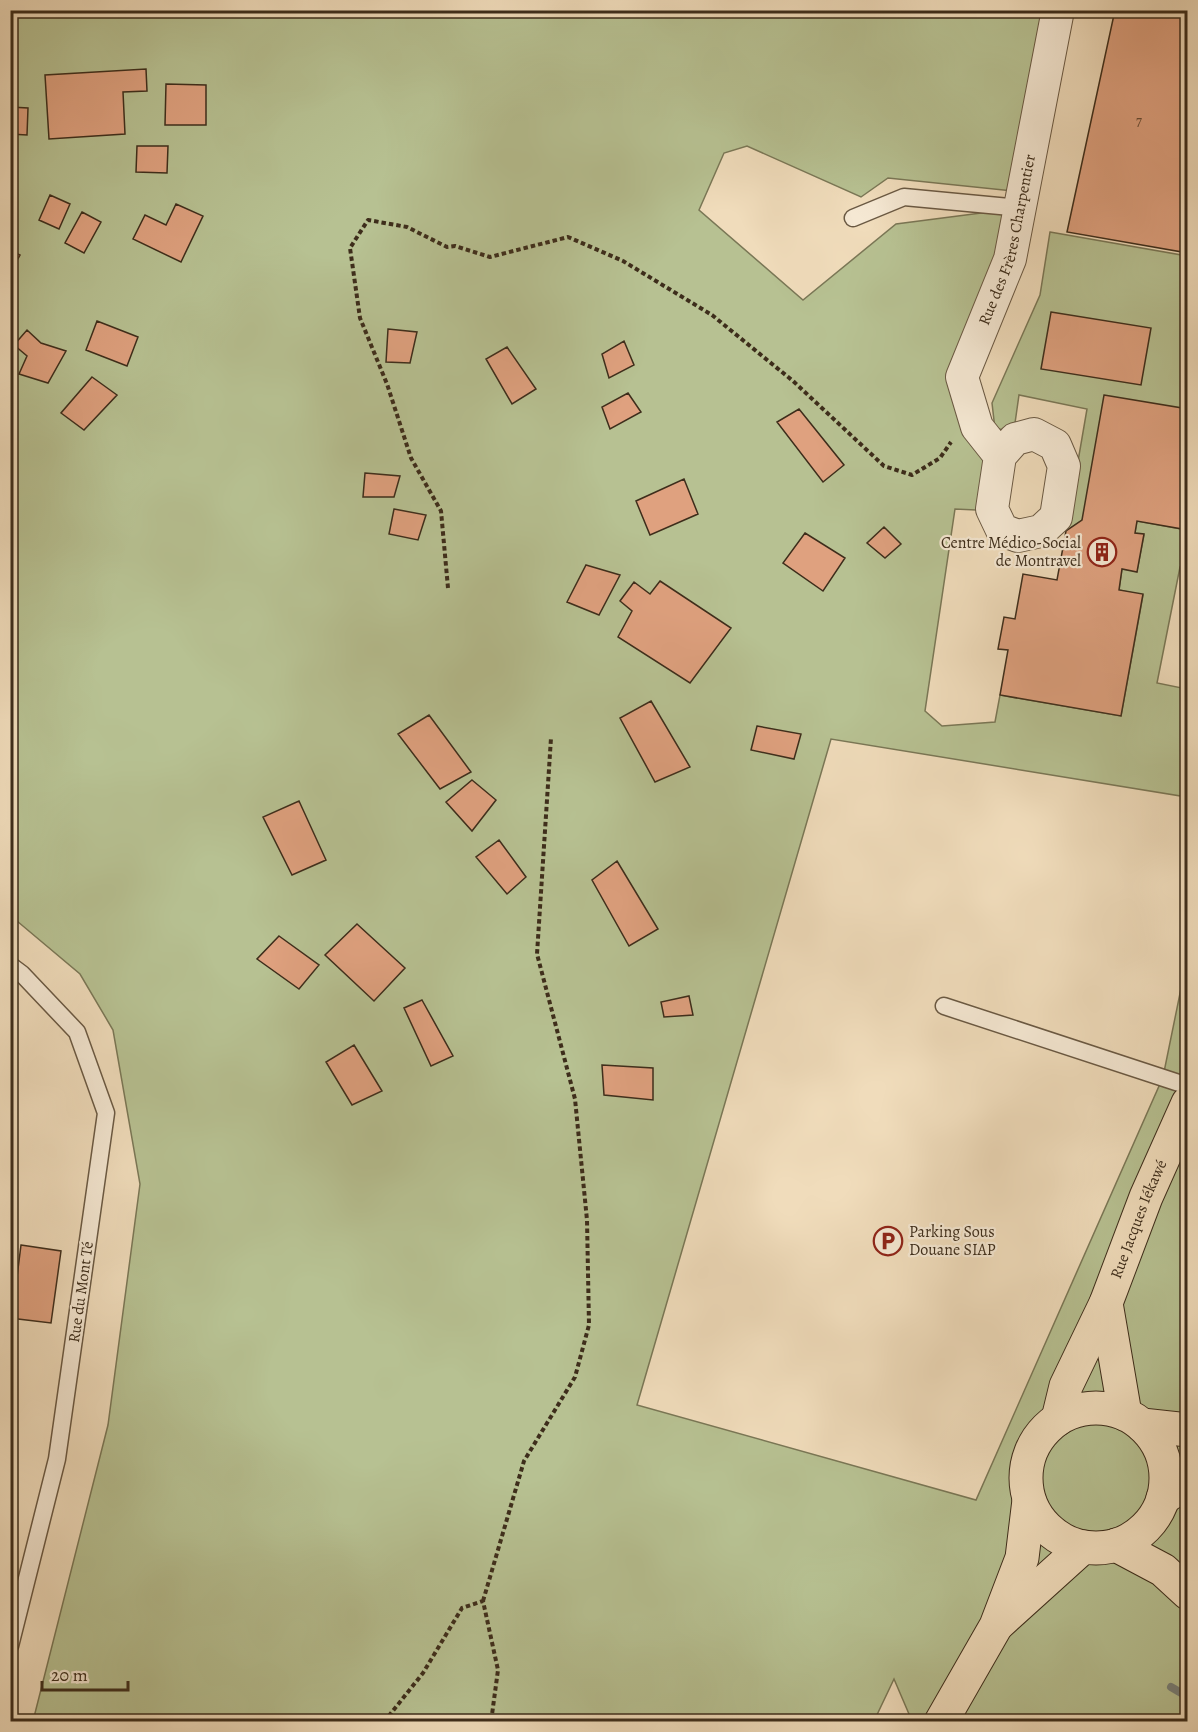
<svg xmlns="http://www.w3.org/2000/svg" width="1198" height="1732" font-family="Alegreya,serif">
  <style>
    .green { fill: #b7c192; stroke: #7a7756; stroke-width: 1.5 }
    .lines { fill: none; stroke-linecap: round; stroke-linejoin: round }
    .stream { stroke: #78817b; stroke-width: 8 }
    .building { fill: #dfa17f; stroke: #3d2d1b; stroke-width: 1.5 }
    .service-casing { stroke: #6a5943; stroke-width: 19 }
    .minor-casing { stroke: #6a5943; stroke-width: 34 }
    .primary-casing { stroke: #3d2d1b; stroke-width: 35 }
    .trunk-casing { stroke: #3d2d1b; stroke-width: 35 }
    .path { stroke: #3d2d1b; stroke-width: 4; stroke-dasharray: 4.5 3; stroke-linecap: butt }
    .service { stroke: #f5e8d3; stroke-width: 16 }
    .minor { stroke: #f5e8d3; stroke-width: 32 }
    .primary { stroke: #f0dcbb; stroke-width: 33 }
    .trunk { stroke: #f0dcbb; stroke-width: 33 }
    .labels { text-anchor: middle; dominant-baseline: central; stroke-width: 4.5; stroke-linejoin: round; paint-order: stroke }
    .number-label { font-size: 14px; fill: #664a34 }
    .street-label { font-size: 16px; fill: #3d2d1b; stroke: #f5e8d3 }
    .poi-label { font-size: 16px; fill: #3d2d1b; stroke: #f5e8d3; text-anchor: end }
  </style>
  <rect width="100%" height="100%" fill="#f0dcbb"/>
  <filter id="stains"><feTurbulence type="fractalNoise" baseFrequency=".00333" numOctaves="4"/><feColorMatrix values="0 0 0 0 .2 0 0 0 0 .09 0 0 0 0 .02 0 0 0 .5 -.17"/></filter>
  <radialGradient id="worn" r=".72"><stop offset=".6" stop-color="#630" stop-opacity="0"/><stop offset="1" stop-color="#630" stop-opacity=".3"/></radialGradient>
  <path class="green" d="M10 11H1058L1023 192 888 178 861 197 747 146 724 153 699 210 803 300 896 224 1020 208 962 377 991 445 976 510 955 509 925 711 942 726 995 722 1000 695 1121 716 1143 595 1119 590 1122 569 1137 571 1144 535 1135 533 1137 521 1187 530V567H1180L1157 683 1187 689V797L831 739 637 1405 976 1500 1163 1077 1187 959V1721H912L894 1679 874 1721H33L108 1425 140 1184 113 1030 80 974 11 916Z
    M1050 232 1187 256V409L1082 520 1066 531 1087 409 1019 395 1014 430 995 429 992 403 1040 295Z"/>
  <g class="lines">
    <path class="stream" d="M1171 1687 1188 1697"/>
  </g>
  <path class="building" d="M1115 10H1188V253L1067 232Z
    M146 69 147 91 123 92 125 134 49 139 45 75Z
    M166 84 206 85V125H165Z
    M10 107 28 108 27 135 10 134Z
    M137 146H168L167 173 136 172Z
    M50 195 70 204 59 229 39 220Z
    M176 204 203 216 181 262 133 239 145 215 166 225Z
    M82 212 101 222 84 253 65 243Z
    M10 250 20 255 10 273Z
    M1051 312 1151 328 1141 385 1041 369Z
    M97 321 138 337 127 366 86 350Z
    M388 329 417 332 410 363 386 362Z
    M27 330 41 343 66 351 48 383 19 374 27 356 14 345Z
    M624 341 634 365 609 378 602 354Z
    M507 347 536 389 512 404 486 359Z
    M92 377 117 395 84 430 61 413Z
    M628 393 641 412 610 429 602 407Z
    M1104 395 1188 409V530L1137 521 1135 533 1144 534 1137 572 1122 569 1119 590 1143 594 1121 716 1000 695 1008 650 998 649 1004 617 1015 619 1023 574 1057 580 1066 531 1082 520Z
    M799 409 844 465 823 482 777 422Z
    M365 473 400 476 394 497H363Z
    M684 479 698 514 650 535 636 501Z
    M394 509 426 515 418 540 389 534Z
    M884 527 901 544 885 558 867 543Z
    M805 533 845 558 823 591 783 563Z
    M586 565 620 575 599 615 567 602Z
    M660 581 731 628 690 683 618 637 632 611 620 601 634 582 650 594Z
    M651 701 690 767 655 782 620 718Z
    M429 715 471 772 440 789 398 734Z
    M757 726 801 734 794 759 751 750Z
    M472 780 496 800 472 831 446 802Z
    M299 801 326 860 292 875 263 817Z
    M499 840 526 877 507 894 476 857Z
    M617 861 658 929 629 946 592 880Z
    M357 924 405 968 374 1001 325 955Z
    M279 936 319 965 299 989 257 959Z
    M689 996 693 1015 664 1017 661 1002Z
    M422 1000 453 1056 431 1066 404 1008Z
    M354 1045 382 1091 352 1105 326 1062Z
    M602 1065 653 1068V1100L604 1095Z
    M21 1245 61 1251 51 1323 10 1318V1276L17 1277Z"/>
  <g class="lines">
    <g class="service-casing">
      <path id="service" d="M853 218 904 197 1020 208
        M10 965 22 974 77 1032 106 1113 57 1459 10 1646
        M944 1006 1188 1086"/>
    </g>
    <g class="minor-casing">
      <g id="minor">
        <path id="s1" d="M1000 456 1015 439 1034 434 1055 445 1064 466 1056 517 1041 531 1018 536 1002 530 992 509 1000 456 977 427 962 377 1010 259 1058 10"/>
      </g>
    </g>
    <g class="primary-casing">
      <g id="primary">
        <path d="M1106 1303 1125 1414"/>
        <circle cx="1096" cy="1478" r="70"/>
        <path id="s2" d="M1058 1419 1066 1386 1106 1303 1146 1197 1188 1103"/>
        <path d="M999 1623 1083 1547"/>
        <path d="M941 1722 996 1626 1022 1558 1029 1500"/>
      </g>
    </g>
    <g class="trunk-casing">
      <path id="trunk" d="M1142 1425 1188 1430
        M1163 1498 1188 1482
        M1116 1545 1163 1570 1188 1593"/>
    </g>
    <path class="path" d="M448 588 441 511 411 458 387 384 360 318 350 248 368 220 407 227 447 247 455 246 490 257 568 237 623 261 712 315 793 381 884 466 912 475 940 458 951 442
      M483 1601 524 1461 575 1377 589 1325 587 1220 575 1099 537 954 551 738
      M384 1722 423 1673 462 1608 483 1601 498 1670 491 1722"/>
    <use href="#service" class="service"/>
    <use href="#minor" class="minor"/>
    <use href="#primary" class="primary"/>
    <use href="#trunk" class="trunk"/>
  </g>
  <defs>
    <g id="building-ring" transform="scale(1.5)"><circle r="9.5" fill="#f5e8d3" stroke="#8f2418" stroke-width="1.5"/><path d="M-4-6H4V6H1V3H-1V6H-4ZM-2.5-4.3h1.7v1.8h-1.7ZM.8-4.3h1.7v1.8H.8ZM-2.5-1h1.7V.8h-1.7ZM.8-1h1.7V.8H.8Z" fill="#8f2418"/></g>
    <g id="parking-ring" transform="scale(1.5)"><circle r="9.5" fill="#f5e8d3" stroke="#8f2418" stroke-width="1.5"/><path d="M-3.5-5.5H1a3.5 3.5 0 0 1 0 7H-1V5.5H-3.5ZM-1-3.4V-.6H.8a1.4 1.4 0 0 0 0-2.8Z" fill="#8f2418"/></g>
  </defs>
  <g fill-rule="evenodd">
    <use href="#building-ring" x="1102" y="552"/>
    <use href="#parking-ring" x="888" y="1241"/>
  </g>
  <g class="labels">
    <g class="number-label">
      <text x="1139" y="121">7</text>
    </g>
    <g class="street-label">
      <text stroke="none"><textPath href="#s1" startOffset="513">Rue des Frères Charpentier</textPath></text>
      <text stroke="none"><textPath href="#s2" startOffset="216">Rue Jacques Iékawé</textPath></text>
      <text transform="translate(81 1292) rotate(-82)">Rue du Mont Té</text>
    </g>
    <g class="poi-label">
      <text x="1081" y="543">Centre Médico-Social<tspan x="1081" dy="18">de Montravel</tspan></text>
      <text x="909" y="1232" text-anchor="start">Parking Sous<tspan x="909" dy="18">Douane SIAP</tspan></text>
    </g>
  </g>
  <rect width="1198" height="1732" fill="none" stroke="#f0dcbb" stroke-width="36"/>
  <rect x="12" y="12" width="1174" height="1708" fill="none" stroke="#3d2d1b" stroke-width="3"/>
  <rect x="18" y="18" width="1162" height="1696" fill="none" stroke="#3d2d1b" stroke-width="1.5"/>
  <path d="M42 1681v9h86v-9" fill="none" stroke="#3d2d1b" stroke-width="3"/>
  <text x="51" y="1681" font-size="18" fill="#3d2d1b" stroke="#f5e8d3" stroke-width="4.5" paint-order="stroke">20 m</text>
  <rect width="100%" height="100%" filter="url(#stains)"/>
  <rect width="100%" height="100%" fill="url(#worn)"/>
</svg>
